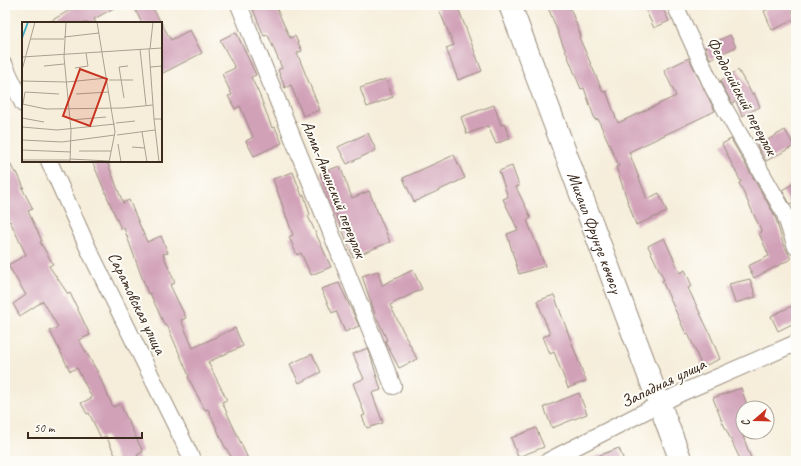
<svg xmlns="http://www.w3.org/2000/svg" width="801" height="466" font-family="Caveat,sans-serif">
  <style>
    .building { fill: #d1a1b8 }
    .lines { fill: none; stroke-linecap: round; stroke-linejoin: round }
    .street-casing { stroke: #988c7c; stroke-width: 18 }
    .secondary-casing { stroke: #988c7c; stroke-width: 24 }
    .street { stroke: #fff; stroke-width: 16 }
    .secondary { stroke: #fff; stroke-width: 22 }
    .labels { text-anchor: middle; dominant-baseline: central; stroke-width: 4; stroke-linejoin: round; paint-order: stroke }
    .street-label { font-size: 17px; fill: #3b2a1e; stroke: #fdfcf7 }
    .inset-river { fill: none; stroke: #45adc4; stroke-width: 2 }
    .inset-road { fill: none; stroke: #aba08f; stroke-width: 1 }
    .view { fill: #c8321e; fill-opacity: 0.15; stroke: #c8321e; stroke-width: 2 }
    .inset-edge { fill: none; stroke: #3b2a1e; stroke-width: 2 }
  </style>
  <rect width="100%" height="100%" fill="#fdfcf7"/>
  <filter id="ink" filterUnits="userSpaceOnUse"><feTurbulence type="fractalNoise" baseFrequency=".025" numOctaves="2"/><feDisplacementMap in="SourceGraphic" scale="8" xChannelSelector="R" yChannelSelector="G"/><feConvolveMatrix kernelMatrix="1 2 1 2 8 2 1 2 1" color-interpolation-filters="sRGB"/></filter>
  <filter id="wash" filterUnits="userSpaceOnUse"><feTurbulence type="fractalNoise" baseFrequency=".012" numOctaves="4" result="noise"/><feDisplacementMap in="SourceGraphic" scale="16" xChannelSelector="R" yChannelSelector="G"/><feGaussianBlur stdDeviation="0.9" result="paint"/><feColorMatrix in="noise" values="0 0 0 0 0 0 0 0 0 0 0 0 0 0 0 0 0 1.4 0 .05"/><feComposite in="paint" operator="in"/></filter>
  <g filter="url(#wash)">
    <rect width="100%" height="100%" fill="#f6eedb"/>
    <g id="blocks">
      <path class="building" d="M79 5H119L94 19 96 23H47Z
        M133 5H151L171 40 190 30 202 53 161 74V23H142Z
        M251 5H275L290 38 295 36 302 51 297 53 320 110 303 116 291 85 285 88 278 70 282 68 268 35 264 36Z
        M437 5H457L482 71 458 80 446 48 454 45Z
        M547 5H569L581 36 579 37 603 92 606 91 618 123 676 96 664 70 689 58 715 111 629 152 647 199 659 193 667 212 636 225 616 167 619 166 598 119 595 120 584 88 581 89Z
        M658 5H661L669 21 654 28 646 11Z
        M777 5H790L796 19 772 30 764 11Z
        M236 32 256 75 251 77 260 96 272 128 275 127 282 143 254 156 246 141 253 137 240 106 235 109 228 96 232 95 222 74 235 68 220 40Z
        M730 35 736 47 710 59 705 47Z
        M738 70 752 94 754 93 760 107 742 116 736 101 732 103 720 81Z
        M386 79 393 97 367 107 360 88Z
        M494 105 501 125 504 124 510 138 496 144 488 126 467 134 461 117Z
        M785 130 794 146 766 161 757 146Z
        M368 133 376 150 347 164 338 147Z
        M731 139 775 216 783 243 791 259 754 278 748 266 769 256 759 233 762 232 739 183 741 182 722 144Z
        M5 154 15 173 17 172 24 188H22L33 209 28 211 42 241 40 242 53 264 49 266 68 294 70 293 90 335 79 340 97 371 113 407 120 404 143 452 137 455 141 461H118L106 436 101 438 89 413 87 414 81 403 92 398 77 368 70 371 50 331 58 327 43 301 20 316 13 304 26 295 8 265 26 255 10 221 5 224Z
        M454 155 465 178 414 202 403 178Z
        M92 161H107L123 203 129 200 147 242 161 236 168 253 163 254 175 283 170 285 186 318 181 320 193 348 235 328 243 346 208 362 227 400 222 402 249 461H234L224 445 208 409 205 410 188 377 189 376 167 325 165 326 150 293 148 294 124 228 121 229Z
        M340 166 352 198 369 191 390 242 353 257 320 173Z
        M512 166 519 186 516 187 531 218 527 220 545 266 519 274 507 234 518 230 503 199 508 197 499 171Z
        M293 172 302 196 304 195 310 215 308 216 331 267 311 275 301 253 297 255 289 237 293 235 273 179Z
        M796 182V201L790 204 782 190Z
        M664 238 680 273 685 270 692 286 688 288 710 334 720 359 702 367 688 333 686 334 662 281 664 280 648 246Z
        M413 270 422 289 390 305 417 359 399 368 385 341 387 340 375 314 362 276 378 271 382 285Z
        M750 279 756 297 735 303 729 284Z
        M339 283 359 326 345 332 336 311 332 313 321 289Z
        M554 295 586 381 568 388 554 352 550 354 543 337 550 334 537 301Z
        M792 306 796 314V322L778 331 771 316Z
        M368 348 381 390 372 393 383 423 367 428 362 416 365 415 353 383 364 379 353 354Z
        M312 354 321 372 299 383 290 364Z
        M741 388 748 408H743V436L752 461H741L721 419 713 398Z
        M579 393 587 414 552 428 544 407Z
        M536 428 544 447 518 457 511 438Z
        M619 448 624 461H587V460Z"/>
    </g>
  </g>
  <g filter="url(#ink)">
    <use href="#blocks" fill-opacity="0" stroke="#988c7c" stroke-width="1"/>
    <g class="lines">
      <g class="street-casing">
        <path id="street" d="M239 5 393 386
          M675 5 713 88 784 212 796 247
          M5 66 23 104
          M49 161 88 248 193 461
          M548 461 681 393 796 343"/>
      </g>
      <g class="secondary-casing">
        <g id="secondary">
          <path id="s1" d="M510 5 681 461"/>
        </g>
      </g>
      <use href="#street" class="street"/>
      <use href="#secondary" class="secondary"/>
    </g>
  </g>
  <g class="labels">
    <g class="street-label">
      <text transform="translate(742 96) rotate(62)">Феодосийский переулок</text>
      <text transform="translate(334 189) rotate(68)">Алма-Атинский переулок</text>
      <text stroke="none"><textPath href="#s1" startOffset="243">Михаил Фрунзе көчөсү</textPath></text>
      <text transform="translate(137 303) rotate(64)">Саратовская улица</text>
      <text transform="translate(663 383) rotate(-26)">Западная улица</text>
    </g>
  </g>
  <g transform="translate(22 22)">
    <rect width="140" height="140" fill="#f6eedb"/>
    <path class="inset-river" d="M0 16 6 0"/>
    <path class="inset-road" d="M14 0H30M44 0 42 35 49 108 48 140M75 0 93 110 87 140M42 15 77 11M8 17H42M118 27 124 83M127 27 131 83M128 27 131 0M0 35 140 26M22 44 42 42M128 45 140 44M53 46 66 44 64 31M0 48 13 0M87 58H111M0 59 45 60 85 56M54 72 87 70M102 76 97 45 106 44M0 82 24 87 101 86 131 83 132 97H140M1 82 3 70 37 72M0 96 22 100M132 97 137 140M49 98 84 95M94 101 113 99M0 105 35 108 93 102M120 110 125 140M95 113 133 108M0 118 40 120 93 113M96 122 99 140M110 125 123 126M0 128 49 130M57 129H89M48 137 87 139M0 138H48"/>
    <path class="view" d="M58 47 85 57 68 104 41 94Z"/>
    <rect width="140" height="140" class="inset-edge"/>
  </g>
  <rect width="801" height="466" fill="none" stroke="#fdfcf7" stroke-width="20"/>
  <g transform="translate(755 420) rotate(250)"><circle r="19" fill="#fdfcf7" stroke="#afa8a0"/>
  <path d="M0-3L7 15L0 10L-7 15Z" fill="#c8321e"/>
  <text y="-6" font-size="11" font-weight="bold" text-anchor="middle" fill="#3b2a1e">С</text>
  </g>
  <path d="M28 432v6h114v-6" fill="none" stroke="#3b2a1e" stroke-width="2"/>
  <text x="34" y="432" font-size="12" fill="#3b2a1e" stroke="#fdfcf7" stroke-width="3" paint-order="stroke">50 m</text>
</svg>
